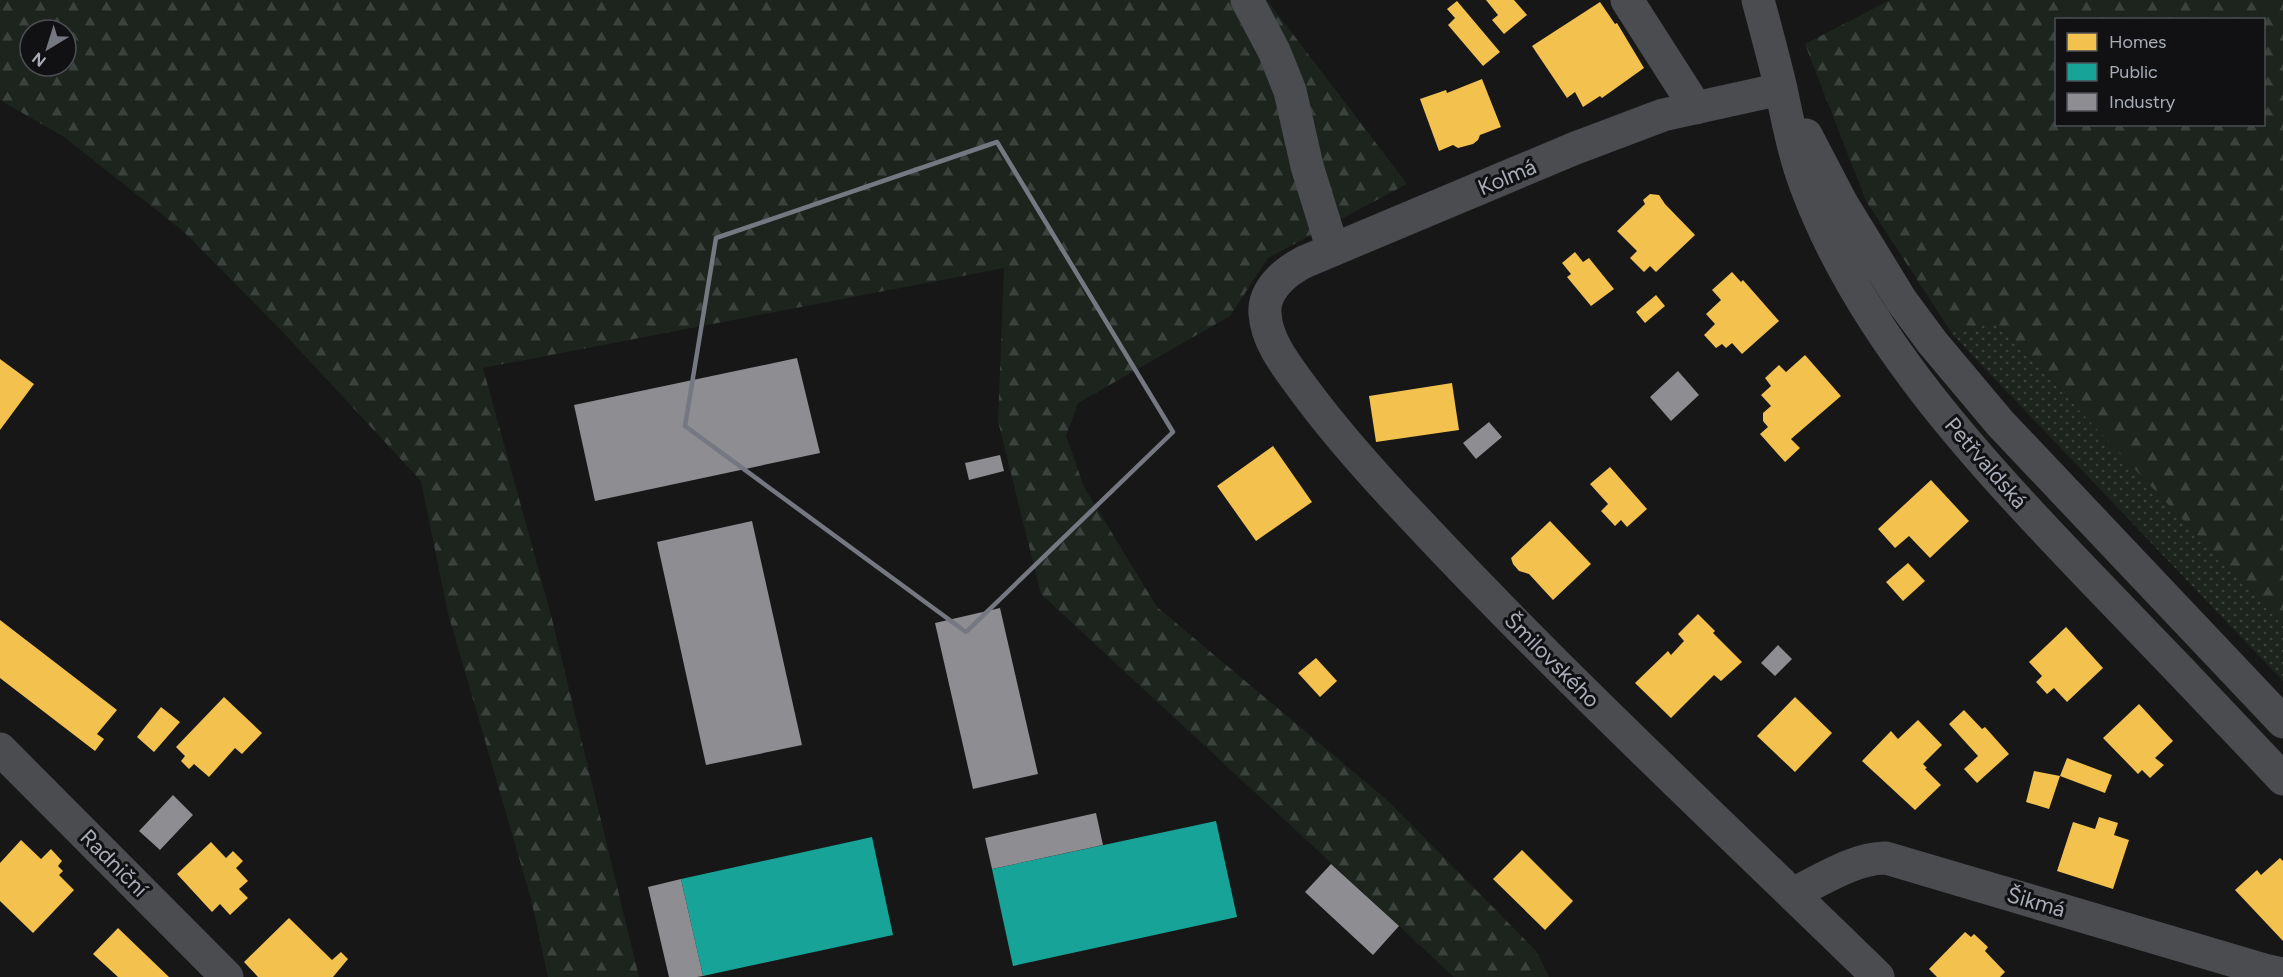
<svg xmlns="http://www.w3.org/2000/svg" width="2283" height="977" font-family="Figtree,sans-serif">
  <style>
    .grass { fill: url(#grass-dots) }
    .forest { fill: url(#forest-firs); fill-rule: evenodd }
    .homes { fill: #f2c14e }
    .public { fill: #17a398 }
    .industry { fill: #8d8d92 }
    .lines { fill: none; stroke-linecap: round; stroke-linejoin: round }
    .minor { stroke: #4b4c50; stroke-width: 33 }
    .marked { fill: none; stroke: #757880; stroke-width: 4.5; stroke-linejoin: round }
    .labels { text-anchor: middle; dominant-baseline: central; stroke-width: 6; stroke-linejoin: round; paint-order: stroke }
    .street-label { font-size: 22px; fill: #a8adb8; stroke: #111113 }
  </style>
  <defs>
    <pattern id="grass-dots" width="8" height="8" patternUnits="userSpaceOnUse" patternTransform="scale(1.5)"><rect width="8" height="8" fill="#1d241e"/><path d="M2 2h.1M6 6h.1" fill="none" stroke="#3b413d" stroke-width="1.8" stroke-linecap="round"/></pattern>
    <pattern id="forest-firs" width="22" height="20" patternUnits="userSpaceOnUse" patternTransform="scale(1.5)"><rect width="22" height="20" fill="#1d241e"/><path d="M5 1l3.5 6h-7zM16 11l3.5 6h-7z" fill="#3b413d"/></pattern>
  </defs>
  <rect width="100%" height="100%" fill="#171717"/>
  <path class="grass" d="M1995 321 2283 626V681L1953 335Z"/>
  <path class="forest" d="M0 0H1267L1407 184 1268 258 1230 316 1078 403 1066 436 1084 487 1157 607 1387 800 1536 951 1549 977H1454L1041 594 998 421 1004 268 483 368 551 615 639 977H548L531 899 448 613 421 481 281 330 183 231 64 137 0 100ZM30 30H66V66H30Z
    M1890 0H2283V626L1995 321 1953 335 1866 201 1805 44ZM2056 20H2264V124H2056Z"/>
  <path class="homes" d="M1486 0H1514L1527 15 1504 34 1492 20 1498 15Z
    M1457 1 1500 52 1483 66 1448 25 1455 18 1447 9Z
    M1600 2 1615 24 1617 23 1644 68 1602 98 1600 96 1583 107 1575 92 1567 98 1532 46Z
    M1482 79 1501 127 1480 135 1478 140 1473 144 1458 148 1453 145 1439 151 1420 99 1446 90 1447 93Z
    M1650 194 1659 195 1665 204 1695 235 1656 272 1650 266 1644 272 1630 258 1637 251 1617 231 1645 204 1643 200Z
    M1575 252 1583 262 1589 258 1614 289 1591 306 1567 277 1571 274 1562 263Z
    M1732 272 1741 282 1743 280 1779 321 1742 354 1732 343 1726 348 1722 344 1716 348 1704 335 1715 324 1706 314 1721 300 1712 290Z
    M1656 295 1665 306 1645 323 1636 312Z
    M1805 355 1841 396 1791 439 1800 448 1785 462 1760 434 1768 427 1763 421V413L1771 406 1761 395 1771 386 1765 378 1779 365 1786 372Z
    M0 359 34 384 0 430Z
    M1452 383 1459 430 1376 442 1369 396Z
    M1273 446 1312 502 1256 541 1217 486Z
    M1610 467 1647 509 1627 527 1621 520 1615 526 1601 511 1608 504 1590 484Z
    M1931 480 1969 521 1930 558 1909 536 1895 548 1878 529Z
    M1550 521 1591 564 1553 600 1529 574 1519 571 1513 564 1511 558Z
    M1908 563 1925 581 1903 601 1886 582Z
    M1698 614 1715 631 1713 633 1742 662 1721 681 1714 675 1671 718 1635 683 1668 651 1671 655 1684 641 1678 634Z
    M0 620 117 710 97 734 104 739 95 751 0 678Z
    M2066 627 2103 668 2067 702 2054 688 2047 694 2036 682 2042 676 2029 662Z
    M1316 658 1337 681 1320 697 1298 673Z
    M224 697 262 733 242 754 235 748 209 777 194 764 189 769 181 761 185 756 176 747Z
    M1795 697 1832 733 1795 772 1757 736Z
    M2139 704 2173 741 2155 758 2164 765 2150 778 2142 770 2138 774 2103 738Z
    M161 707 180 722 154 752 137 737Z
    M1964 710 1982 729 1985 727 2009 754 1977 783 1964 769 1978 756 1949 724Z
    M1918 720 1942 745 1923 764 1927 768 1925 769 1941 785 1915 810 1862 761 1891 731 1898 739Z
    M2067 758 2112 775 2105 793 2060 776Z
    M2034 771 2060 776 2049 809 2026 802Z
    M2099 817 2118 823 2114 835 2129 840 2113 889 2057 871 2073 822 2095 829Z
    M21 840 41 859 51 849 62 861 58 866 63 871 59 875 74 890 33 933 0 901V863Z
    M211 842 226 858 233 851 243 861 236 868 248 881 239 889 248 898 230 915 220 904 212 912 177 874Z
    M1522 850 1573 901 1545 930 1493 879Z
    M2280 858 2283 861V941L2235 890 2257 870 2261 875Z
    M289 918 332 960 341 952 348 959 333 977H258L244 962Z
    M118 928 169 977H118L93 954Z
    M1965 932 1971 937 1974 934 1988 947 1985 951 2005 972 2000 977H1937L1929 969Z"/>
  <path class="public" d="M1216 821 1237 917 1013 966 992 869Z
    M872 837 893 935 703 976 681 879Z"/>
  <path class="industry" d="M797 358 820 453 595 501 574 405Z
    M1678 371 1699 395 1671 421 1650 397Z
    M1489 422 1502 437 1476 459 1463 443Z
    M1000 455 1004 471 969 480 965 463Z
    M752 521 802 745 706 765 657 542Z
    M1000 608 1038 774 973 789 935 623Z
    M1778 645 1792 659 1775 676 1761 663Z
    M173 795 193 815 160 850 139 831Z
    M1096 813 1103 845 992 869 985 838Z
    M1331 864 1399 926 1373 955 1305 892Z
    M681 879 703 976 697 977H669L648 887Z"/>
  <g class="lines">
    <path class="minor" d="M1247 0 1274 51 1290 91 1307 166 1333 250
      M1627 0 1696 108
      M1758 0C1766 30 1774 59 1781 89 1788 122 1794 154 1806 186 1863 339 1983 465 2093 580 2157 646 2220 712 2283 779
      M1781 89 1663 115 1573 149 1304 262C1285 272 1263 290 1265 314 1267 342 1286 365 1302 387 1337 435 1376 478 1417 521 1565 679 1723 826 1878 977
      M1806 135 1841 202 1901 300 1932 342 2000 423 2283 722
      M0 749 227 977
      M1793 894C1819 881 1857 857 1886 858L2268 971 2283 974"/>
  </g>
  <path class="marked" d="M997 142 1173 432 966 632 685 426 716 238Z"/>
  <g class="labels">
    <g class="street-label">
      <text transform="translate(1507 177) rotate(-23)">Kolmá</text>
      <text transform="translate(1986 463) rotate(49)">Petřvaldská</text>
      <text transform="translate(1552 660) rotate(45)">Šmilovského</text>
      <text transform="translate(114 863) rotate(45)">Radniční</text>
      <text transform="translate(2036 902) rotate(16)">Šikmá</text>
    </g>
  </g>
  <rect x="2055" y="18" width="210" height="108" fill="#111113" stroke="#4d4f55" stroke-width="1.5"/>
  <rect x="2067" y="33" width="30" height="18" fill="#f2c14e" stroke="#4d4f55" stroke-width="1.5"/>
  <text x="2109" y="48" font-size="18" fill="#a8adb8">Homes</text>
  <rect x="2067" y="63" width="30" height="18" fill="#17a398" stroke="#4d4f55" stroke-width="1.5"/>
  <text x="2109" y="78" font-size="18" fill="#a8adb8">Public</text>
  <rect x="2067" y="93" width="30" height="18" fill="#8d8d92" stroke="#4d4f55" stroke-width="1.5"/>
  <text x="2109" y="108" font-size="18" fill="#a8adb8">Industry</text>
  <g transform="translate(48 48) rotate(218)"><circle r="28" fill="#111113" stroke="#4d4f55" stroke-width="1.5"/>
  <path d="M0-4.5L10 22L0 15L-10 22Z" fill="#757880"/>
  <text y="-9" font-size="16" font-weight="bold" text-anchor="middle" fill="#a8adb8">N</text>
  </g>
</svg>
